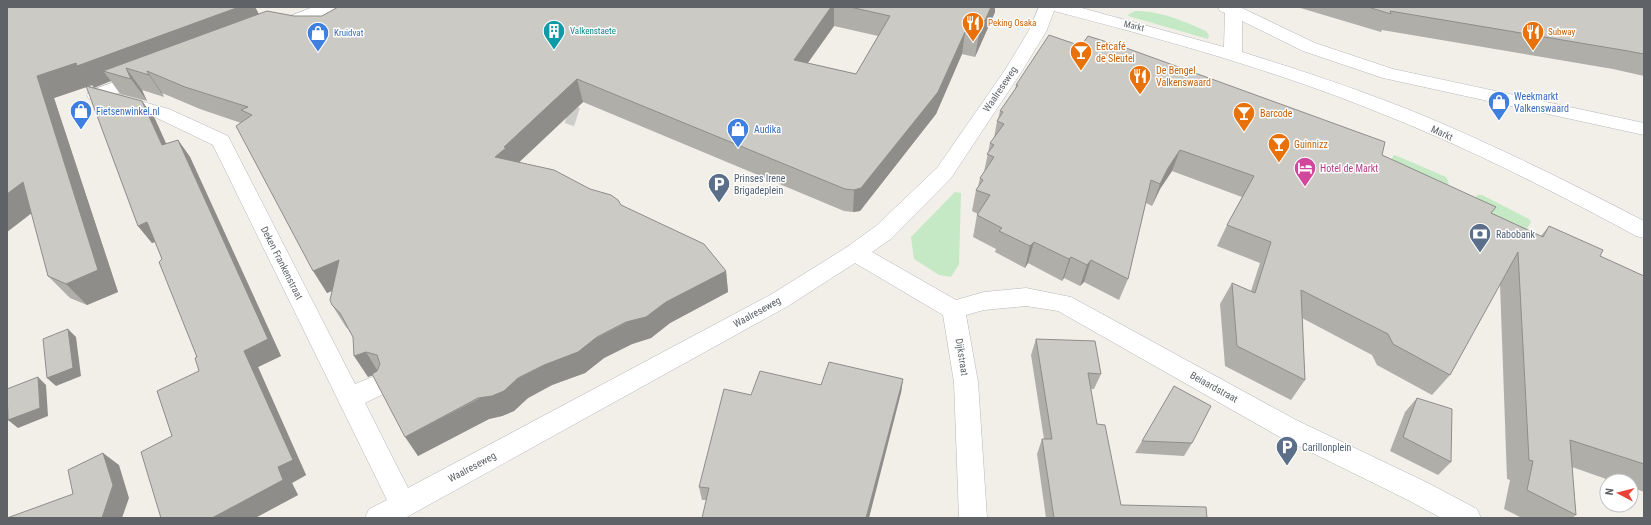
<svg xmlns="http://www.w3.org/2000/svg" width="1651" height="525" font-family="'Roboto Condensed',sans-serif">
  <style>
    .green { fill: #c5e8c5 }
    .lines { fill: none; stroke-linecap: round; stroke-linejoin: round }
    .minor-tunnel { stroke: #ccccc8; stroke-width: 19; stroke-dasharray: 19 10; stroke-linecap: butt }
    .minor-casing { stroke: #b5b8bc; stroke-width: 1 }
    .minor { fill: #fff; fill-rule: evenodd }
    .wall { fill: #afaea9; fill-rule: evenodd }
    .shaded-wall { fill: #8f8d8a }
    .building { fill: #cccac5; stroke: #8f8d8a }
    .labels { text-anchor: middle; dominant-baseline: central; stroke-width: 3; stroke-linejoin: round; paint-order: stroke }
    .far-food-label { font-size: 9px; fill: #c56008; stroke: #fff; text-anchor: start }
    .far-street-label { font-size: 9px; fill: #5f6368; stroke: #fff }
    .far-culture-label { font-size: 9px; fill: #0d838f; stroke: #fff; text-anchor: start }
    .far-shop-label { font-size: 9px; fill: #366cbe; stroke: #fff; text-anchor: start }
    .food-label { font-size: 10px; fill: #c56008; stroke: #fff; text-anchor: start }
    .street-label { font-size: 10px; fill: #5f6368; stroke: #fff }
    .shop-label { font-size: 10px; fill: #366cbe; stroke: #fff; text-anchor: start }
    .hotel-label { font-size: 10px; fill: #b23c85; stroke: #fff; text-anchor: start }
    .service-label { font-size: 10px; fill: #4e5e75; stroke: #fff; text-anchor: start }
  </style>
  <rect width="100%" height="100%" fill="#f1efe8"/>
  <path class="green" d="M1135 11C1158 10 1186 22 1206 31L1209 36 1208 39 1128 16 1129 14Z
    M1395 155 1446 177 1449 183 1447 185 1387 169 1393 156Z
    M955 192 961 193 959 264 951 277 939 275 914 259 911 237Z
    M1477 195H1482L1529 219 1531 222 1525 232 1498 219 1474 203Z"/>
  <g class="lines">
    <path class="minor-tunnel" d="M540 105 577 117"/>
    <g class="minor-casing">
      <path id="minor" d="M313 7H336L334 11 287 30 281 31 275 30 272 26 275 22Z
        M1039 7H1078L1224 47 1225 13 1220 11 1218 7H1242V8L1315 43 1393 69 1644 123V135L1383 78 1303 51 1242 21V52C1303 71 1363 91 1422 115 1498 147 1571 183 1644 221V238L1636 236C1551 190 1465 146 1375 111 1271 69 1162 39 1054 11L1046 32 1022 71 951 178 892 238 872 252 956 300 984 292 1026 288 1071 297 1296 420 1426 482 1477 509 1481 518H1441L1408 500 1278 436 1058 311 1026 306 984 310 966 315 978 382 987 518H959L954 382 943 315 855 263 788 306 405 518H365L369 509 387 500 213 145 155 117 114 106 112 102 114 98 121 96 169 109 228 136 355 384 380 374 389 377 392 384 389 391 365 403 408 488 772 294 847 247 876 226 937 168 1005 70 1028 32Z
        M140 73 146 75 149 79 146 83 96 101 89 99 87 95 89 91Z"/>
    </g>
    <use href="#minor" class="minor"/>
  </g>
  <path class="wall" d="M7 7H255L259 14 294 16H322L338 7H995V12L975 57 962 54 936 114 860 211 853 212 844 211 583 102 519 162 590 189 621 205 726 271 728 292 670 323 651 338 632 344 604 358 585 373 552 385 528 398 514 411 502 416 489 419 418 456 373 375 368 377 353 337 348 329 346 327 332 305V291L327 293 241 123 200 109 162 93 164 97 142 90 147 101 120 94 111 81 89 86 142 101 155 119 166 144 178 140 190 157 281 356 258 367 306 475 292 483 298 495 255 518H161L172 436 199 371 197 357 162 259 155 242 152 243 138 226 87 87 54 98 118 292 87 305 70 298 48 276 32 213 7 232ZM834 26 878 36 856 74 808 63Z
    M1297 7H1644V76L1613 69 1382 30 1381 32Z
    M1016 85 1382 155 1491 213 1541 236 1549 226 1600 256 1644 276V492L1631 487V481H1612L1572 467 1576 515 1572 518H1522L1504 509 1510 480 1507 479 1500 284 1450 375 1432 395 1377 365 1372 355 1302 318 1305 380 1291 400 1225 366 1220 304 1232 283 1251 291 1260 263 1217 246 1227 225 1242 197 1172 171 1160 189 1152 206 1146 203 1128 279 1119 300 1084 282 1080 286 1064 278 1062 281 1028 263 1025 268 995 252 996 249 973 237 977 215 978 214 972 211 976 190 978 187 980 178 984 172 990 143 994 138 997 121 998 119 1000 111 1015 90Z
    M1036 339 1101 374 1094 389H1091L1097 424 1121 505 1207 518H1046L1037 454 1042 439H1044L1031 355Z
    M903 379 901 393 706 500H702L699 487 751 395 821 385Z
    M1417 398 1451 462 1438 475 1390 451 1405 412Z
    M1142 441 1192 443 1184 456 1135 453Z"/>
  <path class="shaded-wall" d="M239 7H255L264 24 126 68 142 90 147 101 131 79 103 71 111 81 94 88 92 85 54 98 118 292 87 305 66 284 37 76Z
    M831 7H834V26L794 82V60Z
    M991 7H995V12L975 57 979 34Z
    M965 32 962 54 936 114 860 211 853 212 854 190Z
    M147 71 162 93 164 97 149 75Z
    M577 79 583 102 513 168 495 157 504 147Z
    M142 101 155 119 175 163 162 145Z
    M178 140 190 157 281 356 258 367 306 475 292 483 298 495 255 518H212L278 467Z
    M1180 150 1172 171 1160 189 1152 206 1160 184 1168 168Z
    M23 182 43 204 7 232V194Z
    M147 222 161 240 152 243 138 226Z
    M1034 242 1028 263 1025 268 1030 246Z
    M1071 257 1064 278 1062 281 1069 259Z
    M339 260 352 282 327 293 313 271Z
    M1091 260 1084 282 1080 286 1087 265Z
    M726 271 728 292 670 323 651 338 632 344 604 358 585 373 552 385 528 398 514 411 502 416 489 419 418 456 405 437Z
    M68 329 76 337 81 376 56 386 47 378Z
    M366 352 379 373 368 377 354 356Z
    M38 377 46 385 48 416 18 428 8 420Z
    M903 379 901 393 869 518H866Z
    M103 453 119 465 129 498 122 518H102Z"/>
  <path class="building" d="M7 7H239L77 66 76 63 37 76 98 270 66 284 48 276 23 182 7 194Z
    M338 7H831L794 60 856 74 890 16 850 7H991L979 34 965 32 938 92 861 188 854 190 845 189 577 79 504 147 506 148 495 157 554 170 590 189 611 195 618 200 621 205 704 244 726 271 666 302 646 317 626 322 597 337 578 352 544 365 518 378 504 391 492 396 478 398 405 437 372 374 377 371 380 364 377 355 366 352 354 356 353 337 340 313 332 305 330 300 339 260 313 271 236 126 252 115 241 110 248 107 185 87 147 71 149 75 126 68 131 79 103 71 267 11 294 16H322Z
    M1368 7H1644V54L1628 51 1390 11 1391 14Z
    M1049 35 1081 46 1088 36 1129 49 1385 142 1382 155 1496 207 1491 213 1543 237 1549 226 1603 250 1600 256 1644 276V464L1570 440 1576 515 1527 490 1533 461 1529 460 1518 252 1450 375 1393 344 1388 334 1301 290 1305 380 1237 346 1232 283 1255 293 1271 242 1227 225 1254 176 1180 150 1168 168 1160 184 1151 180 1128 279 1091 260 1087 265 1071 257 1069 259 1034 242 1030 246 999 231 1002 228 977 215 990 195 976 190 983 180 980 178 994 157 987 154 994 145 990 143 1004 124 997 121 1003 112 1000 111 1018 85H1016Z
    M86 86 142 101 162 145 178 140 268 339 244 351 293 460 278 467 283 480 212 518H161L141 452 172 436 157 391 199 371 195 358 197 357 159 262 162 259 147 222 138 226Z
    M68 329 73 368 47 378 43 339Z
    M1036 339 1095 341 1101 374 1088 373 1097 424 1105 425 1121 505 1206 507 1207 518H1054L1042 439H1052Z
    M829 362 903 379 866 518H702L709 488 699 487 724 389 751 395 760 371 821 385Z
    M38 377 40 408 8 420 7 389Z
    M1174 386 1211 406 1192 443 1142 441Z
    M1417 398 1452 409 1451 462 1403 437Z
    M103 453 113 485 102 518H7L73 494 68 470Z"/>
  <defs>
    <g id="restaurant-pin" transform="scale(1.15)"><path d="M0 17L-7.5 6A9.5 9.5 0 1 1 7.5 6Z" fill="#e8710a" stroke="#fff"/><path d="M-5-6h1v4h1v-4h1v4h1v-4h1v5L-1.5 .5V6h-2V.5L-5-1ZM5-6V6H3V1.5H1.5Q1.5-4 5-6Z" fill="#fff"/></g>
    <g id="building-pin" transform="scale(1.15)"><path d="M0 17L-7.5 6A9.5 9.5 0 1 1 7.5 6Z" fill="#0f9aa8" stroke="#fff"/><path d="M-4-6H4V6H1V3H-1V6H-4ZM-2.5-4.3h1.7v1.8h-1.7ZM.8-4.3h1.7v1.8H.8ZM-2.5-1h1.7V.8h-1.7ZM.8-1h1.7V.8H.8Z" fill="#fff"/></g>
    <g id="shop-pin" transform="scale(1.15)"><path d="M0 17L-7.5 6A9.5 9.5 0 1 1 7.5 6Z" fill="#3f7fe0" stroke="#fff"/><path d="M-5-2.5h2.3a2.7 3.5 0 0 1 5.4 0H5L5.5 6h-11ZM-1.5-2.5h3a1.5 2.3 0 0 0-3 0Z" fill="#fff"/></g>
    <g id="bar-pin" transform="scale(1.15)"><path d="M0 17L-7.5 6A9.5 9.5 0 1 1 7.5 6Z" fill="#e8710a" stroke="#fff"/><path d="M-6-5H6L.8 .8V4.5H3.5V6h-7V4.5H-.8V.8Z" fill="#fff"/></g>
    <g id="hotel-pin" transform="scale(1.15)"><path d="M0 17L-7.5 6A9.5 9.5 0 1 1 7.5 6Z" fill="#d1479c" stroke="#fff"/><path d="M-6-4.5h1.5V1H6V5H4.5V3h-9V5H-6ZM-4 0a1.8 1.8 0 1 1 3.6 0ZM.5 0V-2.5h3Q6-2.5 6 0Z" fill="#fff"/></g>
    <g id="parking-pin" transform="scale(1.15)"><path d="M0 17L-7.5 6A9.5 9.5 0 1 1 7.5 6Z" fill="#5c6f8a" stroke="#fff"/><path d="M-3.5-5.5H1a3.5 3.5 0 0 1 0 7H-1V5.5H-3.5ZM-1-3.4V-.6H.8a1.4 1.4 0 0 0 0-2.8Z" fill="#fff"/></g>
    <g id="bank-pin" transform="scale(1.15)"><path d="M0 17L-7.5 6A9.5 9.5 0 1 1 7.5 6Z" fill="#5c6f8a" stroke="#fff"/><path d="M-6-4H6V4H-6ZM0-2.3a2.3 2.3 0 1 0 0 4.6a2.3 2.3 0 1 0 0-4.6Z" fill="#fff"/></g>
  </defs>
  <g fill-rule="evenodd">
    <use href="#restaurant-pin" x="973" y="23"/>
    <use href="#building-pin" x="554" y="31"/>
    <use href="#restaurant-pin" x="1533" y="32"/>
    <use href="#shop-pin" x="318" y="33"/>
    <use href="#bar-pin" x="1081" y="52"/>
    <use href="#restaurant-pin" x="1140" y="76"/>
    <use href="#shop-pin" x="1499" y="102"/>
    <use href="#shop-pin" x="81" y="111"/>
    <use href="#bar-pin" x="1244" y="113"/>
    <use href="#shop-pin" x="738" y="129"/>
    <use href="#bar-pin" x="1279" y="144"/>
    <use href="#hotel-pin" x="1305" y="168"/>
    <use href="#parking-pin" x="719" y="184"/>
    <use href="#bank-pin" x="1480" y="234"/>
    <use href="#parking-pin" x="1287" y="447"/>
  </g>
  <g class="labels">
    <g class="far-food-label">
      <text x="988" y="23">Peking Osaka</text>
      <text x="1548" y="32">Subway</text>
    </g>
    <g class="far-street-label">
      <text transform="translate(1134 26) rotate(14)">Markt</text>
    </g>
    <g class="far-culture-label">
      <text x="570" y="31">Valkenstaete</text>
    </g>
    <g class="far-shop-label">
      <text x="334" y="33">Kruidvat</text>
    </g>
    <g class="food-label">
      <text x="1096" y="46">Eetcafé<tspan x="1096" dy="12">de Sleutel</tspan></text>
      <text x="1156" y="70">De Bengel<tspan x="1156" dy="12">Valkenswaard</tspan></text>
      <text x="1260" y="113">Barcode</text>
      <text x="1294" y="144">Guinnizz</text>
    </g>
    <g class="street-label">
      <text transform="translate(1000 89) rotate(-56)">Waalreseweg</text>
      <text transform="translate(1442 133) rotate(24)">Markt</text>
      <text transform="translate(282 263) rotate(63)">Deken Frankenstraat</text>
      <text transform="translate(757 312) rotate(-29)">Waalreseweg</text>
      <text transform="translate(962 357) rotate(81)">Dijkstraat</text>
      <text transform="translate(1214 387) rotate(29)">Beiaardstraat</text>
      <text transform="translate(472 467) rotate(-28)">Waalreseweg</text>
    </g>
    <g class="shop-label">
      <text x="1514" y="96">Weekmarkt<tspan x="1514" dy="12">Valkenswaard</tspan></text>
      <text x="96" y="111">Fietsenwinkel.nl</text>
      <text x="754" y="129">Audika</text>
    </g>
    <g class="hotel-label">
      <text x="1320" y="168">Hotel de Markt</text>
    </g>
    <g class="service-label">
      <text x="734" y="178">Prinses Irene<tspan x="734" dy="12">Brigadeplein</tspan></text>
      <text x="1496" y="234">Rabobank</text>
      <text x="1302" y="447">Carillonplein</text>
    </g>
  </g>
  <rect width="1651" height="525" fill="none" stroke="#5f6368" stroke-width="16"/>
  <g transform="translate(1619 493) rotate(277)"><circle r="19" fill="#ffffff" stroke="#bfc1c3"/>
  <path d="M0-3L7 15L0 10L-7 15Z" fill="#ea4335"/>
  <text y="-6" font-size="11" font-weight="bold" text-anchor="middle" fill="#5f6368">N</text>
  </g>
</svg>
